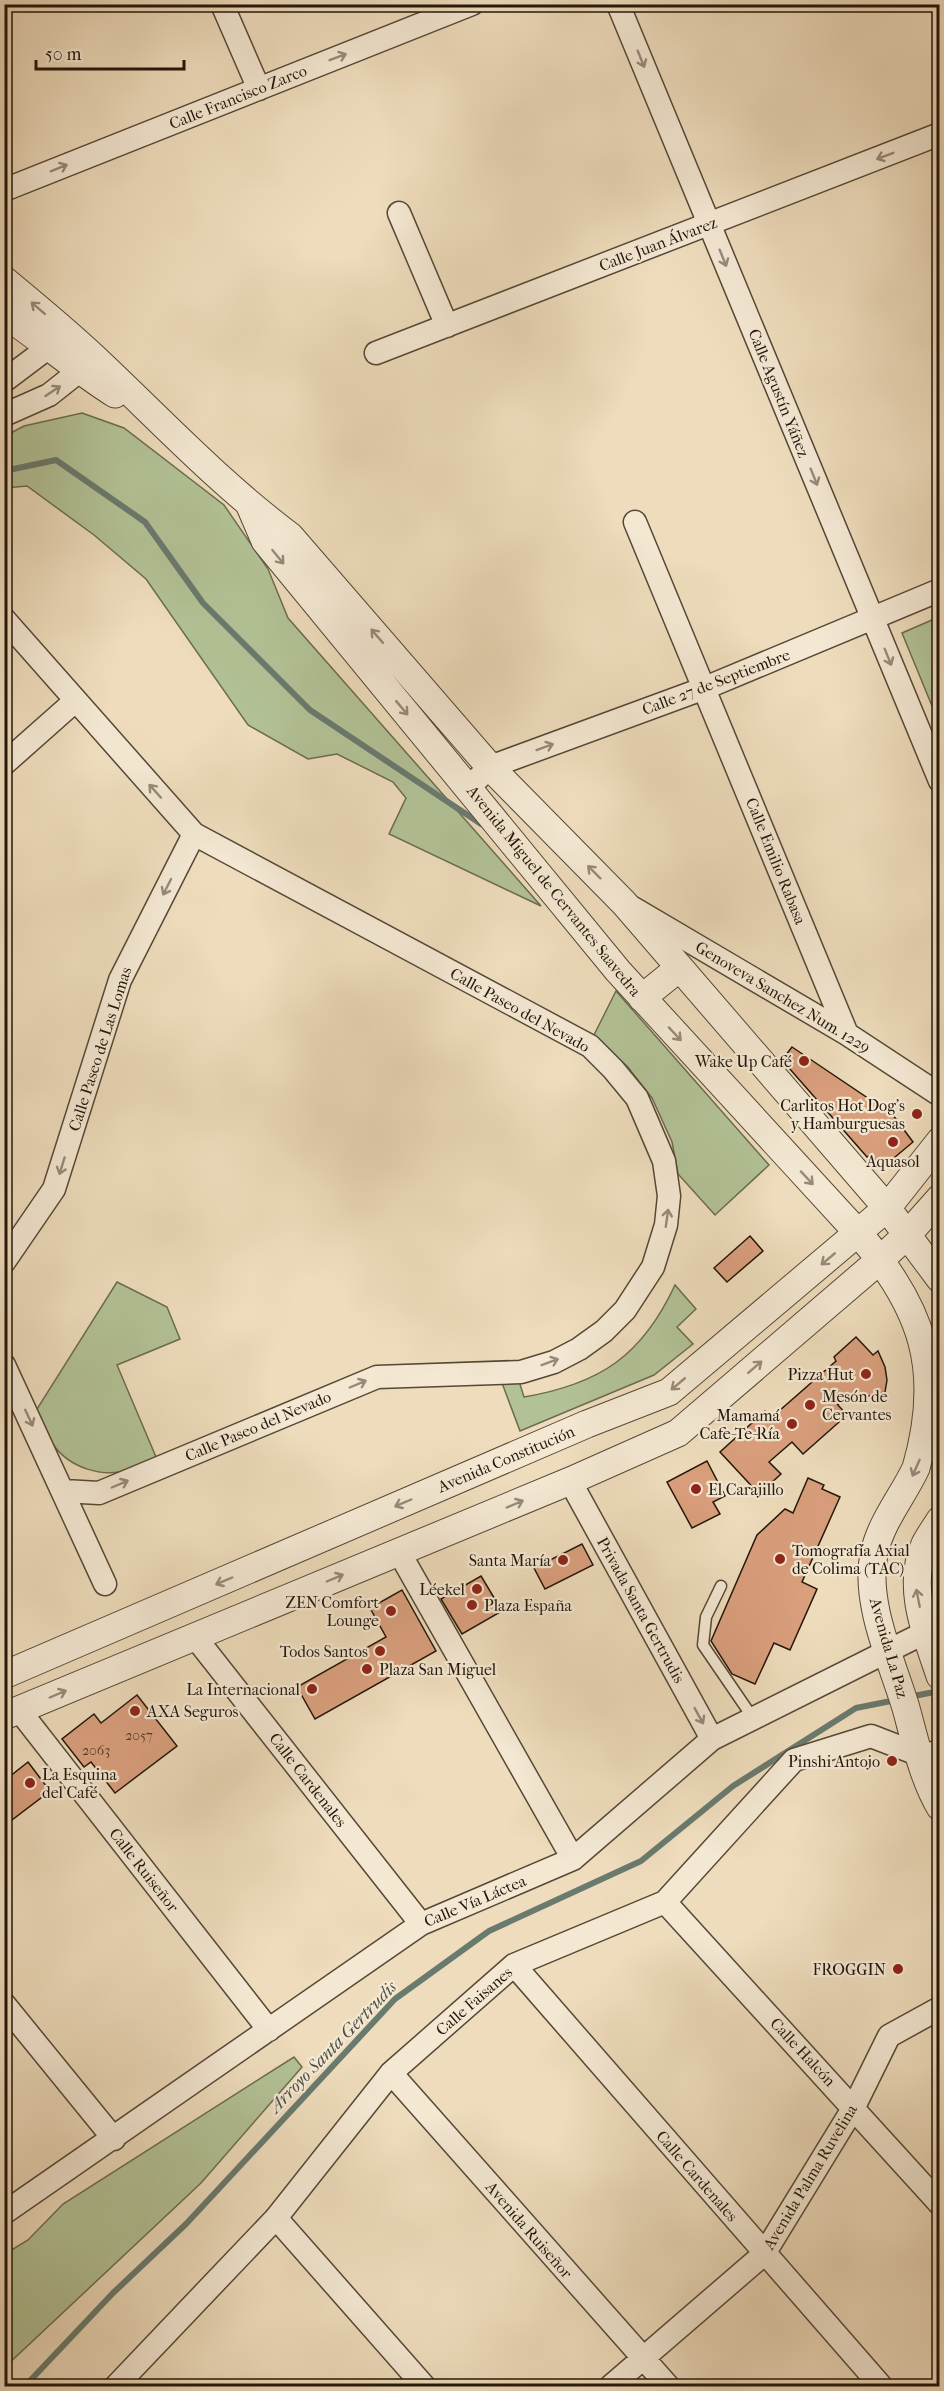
<svg xmlns="http://www.w3.org/2000/svg" width="944" height="2391" font-family="'IM FELL French Canon',serif">
  <style>
    .green { fill: #b2c296; stroke: #6a6c50; stroke-width: 1.5 }
    .lines { fill: none; stroke-linecap: round; stroke-linejoin: round }
    .stream { stroke: #697a6e; stroke-width: 6 }
    .building { fill: #da9f7d; stroke: #22160a; stroke-width: 1.5 }
    .service-casing { stroke: #554836; stroke-width: 13 }
    .minor-casing { stroke: #554836; stroke-width: 25 }
    .tertiary-casing { stroke: #554836; stroke-width: 29 }
    .service { stroke: #f4e8d3; stroke-width: 10 }
    .minor { stroke: #f4e8d3; stroke-width: 22 }
    .tertiary { stroke: #f4e8d3; stroke-width: 27 }
    .oneway { stroke: #968a79 }
    .poi-dot { fill: #8f2418; stroke: #f4e8d3; stroke-width: 2 }
    .labels { text-anchor: middle; dominant-baseline: central; stroke-width: 4.5; stroke-linejoin: round; paint-order: stroke }
    .number-label { font-size: 14px; fill: #503827 }
    .street-label { font-size: 16px; fill: #22160a; stroke: #f4e8d3 }
    .poi-label { font-size: 16px; fill: #22160a; stroke: #f4e8d3; text-anchor: end }
    .water-label { font-size: 18px; font-style: italic; fill: #4c5044; stroke: #f4e8d3 }
  </style>
  <rect width="100%" height="100%" fill="#eedcbc"/>
  <filter id="stains"><feTurbulence type="fractalNoise" baseFrequency=".00333" numOctaves="4"/><feColorMatrix values="0 0 0 0 .2 0 0 0 0 .09 0 0 0 0 .02 0 0 0 .5 -.17"/></filter>
  <radialGradient id="worn" r=".72"><stop offset=".6" stop-color="#630" stop-opacity="0"/><stop offset="1" stop-color="#630" stop-opacity=".3"/></radialGradient>
  <path class="green" d="M82 413 124 428 224 505 268 569 288 618 541 906 389 834 406 798 393 782 337 754 308 759 248 725 146 579 94 535 27 486 5 488V436L24 426Z
    M939 617V723L902 633Z
    M616 991 769 1165 715 1215 678 1174 672 1142 652 1098 627 1066 593 1037Z
    M117 1282 167 1307 180 1339 117 1365 156 1457C148 1461 139 1466 131 1469 103 1479 69 1468 52 1443 45 1433 42 1420 37 1409Z
    M675 1285 696 1309 677 1327 693 1344 654 1375 520 1431 502 1383 519 1381 524 1397C600 1384 642 1356 675 1285Z
    M294 2057 302 2067 201 2183 5 2367V2254L28 2240 63 2204Z"/>
  <g class="lines">
    <path class="stream" d="M4 471 56 460 145 522 203 603 310 710 481 824
      M908 1697 940 1691
      M25 2386 113 2293 186 2224 395 1999 489 1931 641 1861 733 1786 856 1708 896 1700"/>
  </g>
  <path class="building" d="M792 1047 893 1115 913 1142 882 1168 871 1154 867 1157 782 1060Z
    M750 1236 763 1251 727 1282 714 1268Z
    M856 1337 873 1355 878 1351 885 1367 887 1380 885 1392 837 1404 847 1415 803 1454 792 1442 769 1462 781 1474 759 1494 720 1452 765 1411 771 1418 836 1361 834 1357Z
    M707 1461 725 1496 713 1502 720 1514 692 1528 667 1482Z
    M808 1478 824 1485 822 1489 840 1497 802 1582 817 1589 790 1650 774 1643 755 1684 732 1674 711 1641 757 1535 785 1509 793 1513Z
    M582 1544 593 1565 545 1589 534 1568Z
    M481 1576 502 1611 462 1634 441 1599Z
    M402 1590 436 1651 315 1719 297 1687 386 1637 370 1608Z
    M137 1695 177 1746 115 1793 91 1762 84 1767 62 1739 94 1714 101 1723Z
    M28 1762 50 1791 4 1826V1781Z"/>
  <g class="lines">
    <g class="service-casing">
      <path id="service" d="M721 1586 706 1617 703 1645 753 1718"/>
    </g>
    <g class="minor-casing">
      <path id="minor" d="M222 4 259 89
        M618 4 940 781
        M4 190 472 4
        M399 213 447 326
        M376 353 940 134
        M4 381 61 338
        M4 415 49 395 92 361
        M635 522 847 1034
        M4 619 194 834 590 1046 613 1069 637 1098 664 1161 669 1196 666 1225 653 1267 625 1310 604 1331 579 1349 554 1362 521 1372 377 1377 99 1493 64 1491
        M4 764 75 701
        M469 787 490 767 705 688 940 590
        M633 908 847 1034 940 1095
        M4 1262 54 1189 120 980 194 834
        M4 1365 105 1584
        M570 1481 712 1739
        M399 1552 573 1859
        M195 1637 421 1924
        M19 1710 269 2030
        M665 1902 940 2204
        M514 1965 881 2386
        M4 2004 114 2139
        M391 2073 668 2386
        M4 2213 421 1924 573 1859 712 1739 926 1632
        M276 2218 424 2386
        M116 2386 276 2218 391 2073 514 1965 665 1902 794 1760 871 1736 920 1755 940 1752
        M611 2386 764 2254 854 2107 889 2036 940 2008"/>
    </g>
    <g class="tertiary-casing">
      <path id="tertiary" d="M4 280C38 308 72 336 104 367 165 425 222 485 290 536L490 767 624 903 887 1208 940 1279
        M4 314C42 340 77 370 115 394
        M250 506 265 541 618 971 859 1234C923 1308 944 1371 916 1468 903 1496 880 1523 874 1554 864 1602 892 1662 906 1708 915 1741 923 1778 940 1807
        M642 998 679 968
        M940 1520C935 1528 929 1536 925 1544 906 1587 926 1634 940 1676
        M4 1675 587 1424 669 1392 887 1208 940 1141
        M4 1716 570 1481 678 1433 881 1259 908 1234 940 1198"/>
    </g>
    <use href="#service" class="service"/>
    <use href="#minor" class="minor"/>
    <use href="#tertiary" class="tertiary"/>
  </g>
  <defs><path id="oneway-shaft" d="M-6 0H5M1.5-3L5.5 0L1.5 3" fill="none" stroke-width="1.6" stroke-linecap="round" stroke-linejoin="round" transform="scale(1.5)"/></defs>
  <g class="oneway">
    <use href="#oneway-shaft" transform="translate(338 57) rotate(-21)"/>
    <use href="#oneway-shaft" transform="translate(641 59) rotate(68)"/>
    <use href="#oneway-shaft" transform="translate(885 156) rotate(159)"/>
    <use href="#oneway-shaft" transform="translate(59 168) rotate(-22)"/>
    <use href="#oneway-shaft" transform="translate(723 258) rotate(68)"/>
    <use href="#oneway-shaft" transform="translate(38 308) rotate(-139)"/>
    <use href="#oneway-shaft" transform="translate(53 391) rotate(-34)"/>
    <use href="#oneway-shaft" transform="translate(814 477) rotate(68)"/>
    <use href="#oneway-shaft" transform="translate(278 557) rotate(51)"/>
    <use href="#oneway-shaft" transform="translate(377 636) rotate(-131)"/>
    <use href="#oneway-shaft" transform="translate(888 657) rotate(68)"/>
    <use href="#oneway-shaft" transform="translate(402 708) rotate(50)"/>
    <use href="#oneway-shaft" transform="translate(545 747) rotate(-20)"/>
    <use href="#oneway-shaft" transform="translate(155 791) rotate(-132)"/>
    <use href="#oneway-shaft" transform="translate(594 872) rotate(-135)"/>
    <use href="#oneway-shaft" transform="translate(167 887) rotate(117)"/>
    <use href="#oneway-shaft" transform="translate(675 1034) rotate(47)"/>
    <use href="#oneway-shaft" transform="translate(62 1166) rotate(107)"/>
    <use href="#oneway-shaft" transform="translate(807 1178) rotate(47)"/>
    <use href="#oneway-shaft" transform="translate(667 1218) rotate(-82)"/>
    <use href="#oneway-shaft" transform="translate(828 1259) rotate(140)"/>
    <use href="#oneway-shaft" transform="translate(550 1362) rotate(-20)"/>
    <use href="#oneway-shaft" transform="translate(755 1367) rotate(-41)"/>
    <use href="#oneway-shaft" transform="translate(358 1384) rotate(-23)"/>
    <use href="#oneway-shaft" transform="translate(678 1384) rotate(140)"/>
    <use href="#oneway-shaft" transform="translate(29 1418) rotate(65)"/>
    <use href="#oneway-shaft" transform="translate(916 1468) rotate(114)"/>
    <use href="#oneway-shaft" transform="translate(120 1484) rotate(-23)"/>
    <use href="#oneway-shaft" transform="translate(403 1503) rotate(157)"/>
    <use href="#oneway-shaft" transform="translate(515 1504) rotate(-23)"/>
    <use href="#oneway-shaft" transform="translate(335 1578) rotate(-23)"/>
    <use href="#oneway-shaft" transform="translate(224 1581) rotate(157)"/>
    <use href="#oneway-shaft" transform="translate(918 1598) rotate(-101)"/>
    <use href="#oneway-shaft" transform="translate(58 1694) rotate(-23)"/>
    <use href="#oneway-shaft" transform="translate(699 1716) rotate(61)"/>
  </g>
  <g class="poi-dot">
    <circle cx="804" cy="1061" r="6"/>
    <circle cx="917" cy="1114" r="6"/>
    <circle cx="893" cy="1142" r="6"/>
    <circle cx="866" cy="1374" r="6"/>
    <circle cx="810" cy="1405" r="6"/>
    <circle cx="792" cy="1424" r="6"/>
    <circle cx="696" cy="1489" r="6"/>
    <circle cx="780" cy="1559" r="6"/>
    <circle cx="563" cy="1560" r="6"/>
    <circle cx="477" cy="1589" r="6"/>
    <circle cx="472" cy="1605" r="6"/>
    <circle cx="391" cy="1611" r="6"/>
    <circle cx="380" cy="1651" r="6"/>
    <circle cx="367" cy="1669" r="6"/>
    <circle cx="312" cy="1689" r="6"/>
    <circle cx="135" cy="1711" r="6"/>
    <circle cx="892" cy="1761" r="6"/>
    <circle cx="30" cy="1783" r="6"/>
    <circle cx="898" cy="1969" r="6"/>
  </g>
  <g class="labels">
    <g class="number-label">
      <text x="139" y="1735">2057</text>
      <text x="96" y="1750">2063</text>
    </g>
    <g class="street-label">
      <text transform="translate(238 97) rotate(-22)">Calle Francisco Zarco</text>
      <text transform="translate(658 244) rotate(-21)">Calle Juan Álvarez</text>
      <text transform="translate(779 393) rotate(68)">Calle Agustín Yáñez</text>
      <text transform="translate(716 682) rotate(-21)">Calle 27 de Septiembre</text>
      <text transform="translate(776 861) rotate(68)">Calle Emilio Rabasa</text>
      <text transform="translate(554 891) rotate(51)">Avenida Miguel de Cervantes Saavedra</text>
      <text transform="translate(783 997) rotate(31)">Genoveva Sanchez Num. 1229</text>
      <text transform="translate(520 1010) rotate(29)">Calle Paseo del Nevado</text>
      <text transform="translate(100 1049) rotate(-72)">Calle Paseo de Las Lomas</text>
      <text transform="translate(258 1426) rotate(-23)">Calle Paseo del Nevado</text>
      <text transform="translate(506 1459) rotate(-23)">Avenida Constitución</text>
      <text transform="translate(641 1610) rotate(61)">Privada Santa Gertrudis</text>
      <text transform="translate(889 1648) rotate(74)">Avenida La Paz</text>
      <text transform="translate(308 1780) rotate(52)">Calle Cardenales</text>
      <text transform="translate(144 1870) rotate(52)">Calle Ruiseñor</text>
      <text transform="translate(475 1901) rotate(-23)">Calle Vía Láctea</text>
      <text transform="translate(474 2001) rotate(-41)">Calle Faisanes</text>
      <text transform="translate(803 2052) rotate(47)">Calle Halcón</text>
      <text transform="translate(697 2176) rotate(49)">Calle Cardenales</text>
      <text transform="translate(810 2177) rotate(-59)">Avenida Palma Ruvelina</text>
      <text transform="translate(529 2230) rotate(49)">Avenida Ruiseñor</text>
    </g>
    <g class="poi-label">
      <text x="792" y="1061">Wake Up Café</text>
      <text x="905" y="1105">Carlitos Hot Dog's<tspan x="905" dy="18">y Hamburguesas</tspan></text>
      <text x="893" y="1161" text-anchor="middle">Aquasol</text>
      <text x="854" y="1374">Pizza Hut</text>
      <text x="822" y="1396" text-anchor="start">Mesón de<tspan x="822" dy="18">Cervantes</tspan></text>
      <text x="780" y="1415">Mamamá<tspan x="780" dy="18">Cafe-Te-Ría</tspan></text>
      <text x="708" y="1489" text-anchor="start">El Carajillo</text>
      <text x="792" y="1550" text-anchor="start">Tomografía Axial<tspan x="792" dy="18">de Colima (TAC)</tspan></text>
      <text x="551" y="1560">Santa María</text>
      <text x="465" y="1589">Léekel</text>
      <text x="379" y="1602">ZEN Comfort<tspan x="379" dy="18">Lounge</tspan></text>
      <text x="484" y="1605" text-anchor="start">Plaza España</text>
      <text x="368" y="1651">Todos Santos</text>
      <text x="379" y="1669" text-anchor="start">Plaza San Miguel</text>
      <text x="300" y="1689">La Internacional</text>
      <text x="147" y="1711" text-anchor="start">AXA Seguros</text>
      <text x="880" y="1761">Pinshi Antojo</text>
      <text x="42" y="1774" text-anchor="start">La Esquina<tspan x="42" dy="18">del Café</tspan></text>
      <text x="886" y="1969">FROGGIN</text>
    </g>
    <g class="water-label">
      <text transform="translate(333 2047) rotate(-46)">Arroyo Santa Gertrudis</text>
    </g>
  </g>
  <rect width="944" height="2391" fill="none" stroke="#eedcbc" stroke-width="24"/>
  <rect x="6" y="6" width="932" height="2379" fill="none" stroke="#22160a" stroke-width="3"/>
  <rect x="12" y="12" width="920" height="2367" fill="none" stroke="#22160a" stroke-width="1.5"/>
  <path d="M36 60v9h148v-9" fill="none" stroke="#22160a" stroke-width="3"/>
  <text x="45" y="60" font-size="18" fill="#22160a" stroke="#f4e8d3" stroke-width="4.5" paint-order="stroke">50 m</text>
  <rect width="100%" height="100%" filter="url(#stains)"/>
  <rect width="100%" height="100%" fill="url(#worn)"/>
</svg>
